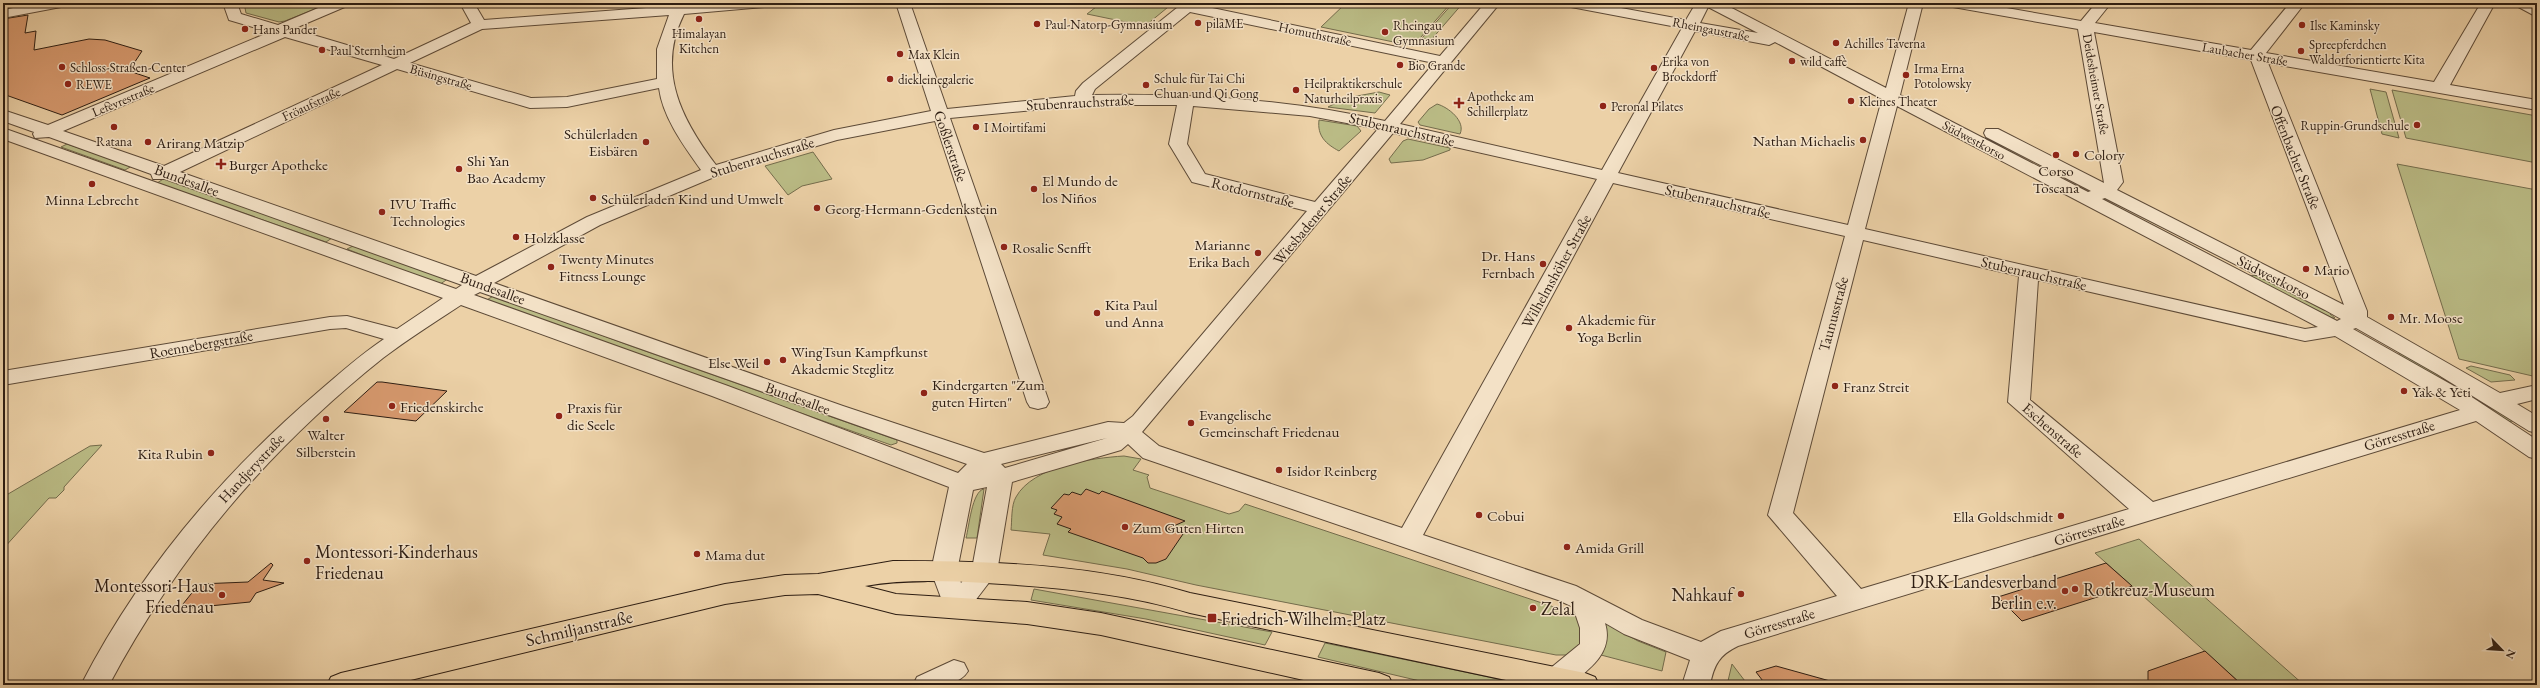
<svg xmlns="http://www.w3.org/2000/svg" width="2540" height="688" font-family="'EB Garamond',serif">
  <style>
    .green { fill: #babb85; stroke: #746c4c }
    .building { fill: #d89a6f; stroke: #2d1d12 }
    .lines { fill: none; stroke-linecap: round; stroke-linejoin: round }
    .minor-casing { stroke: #5d4a37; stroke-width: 2 }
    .major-casing { stroke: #2d1d12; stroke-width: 2 }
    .minor { fill: #f3e1c6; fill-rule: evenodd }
    .major { fill: #ecd1a7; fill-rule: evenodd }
    .poi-dot { fill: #8f2418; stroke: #f3e1c6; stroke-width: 1.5 }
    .labels { text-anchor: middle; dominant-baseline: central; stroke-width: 3; stroke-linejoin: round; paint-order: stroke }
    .far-poi-label { font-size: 13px; fill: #2d1d12; stroke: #f3e1c6; text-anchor: start }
    .far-street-label { font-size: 13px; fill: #2d1d12; stroke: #f3e1c6 }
    .street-label { font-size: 15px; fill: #2d1d12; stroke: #f3e1c6 }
    .poi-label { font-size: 15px; fill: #2d1d12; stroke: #f3e1c6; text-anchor: start }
    .near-poi-label { font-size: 18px; fill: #2d1d12; stroke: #f3e1c6; text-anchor: start }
    .near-street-label { font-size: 18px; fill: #2d1d12; stroke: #f3e1c6 }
  </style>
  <rect width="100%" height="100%" fill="#ecd1a7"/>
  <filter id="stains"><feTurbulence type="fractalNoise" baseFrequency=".005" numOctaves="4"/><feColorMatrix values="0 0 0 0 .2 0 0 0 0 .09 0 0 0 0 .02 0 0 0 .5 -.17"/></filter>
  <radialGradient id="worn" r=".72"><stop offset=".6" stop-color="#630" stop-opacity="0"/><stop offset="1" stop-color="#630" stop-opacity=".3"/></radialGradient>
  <path class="green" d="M244 3H330L285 21 279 22 246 13Z
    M1101 3H1173L1145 26 1087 14Z
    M1346 3H1451L1413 46 1321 27Z
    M1453 3H1463L1431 40 1422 38Z
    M2370 89 2386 92 2399 138 2382 134Z
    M2392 90 2537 116V163L2406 138Z
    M1379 92 1390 95 1375 113 1328 107 1346 98Z
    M1437 104C1448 107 1466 121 1460 134L1420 125 1418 122 1429 109Z
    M1319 120 1357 126 1361 131 1339 151C1326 144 1317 136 1319 120Z
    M1408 139 1450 148V150L1423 160 1391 163 1389 159 1403 141Z
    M67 144 132 166 125 170 61 147Z
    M813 152 832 179 802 186 788 195 765 166Z
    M2397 164 2537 190V377L2459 359Z
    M165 178 332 238 326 242 157 183Z
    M353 246 449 278 439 285 347 249Z
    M2246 275 2260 276 2332 313 2330 314 2335 318H2332Z
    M495 295 628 345 897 440V443L891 445 485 301Z
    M2403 352 2516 420 2508 422 2397 355Z
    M2471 366 2510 375 2515 380 2491 382 2466 368Z
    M102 445 64 487V490L56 498H49L3 549V497L90 446Z
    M1124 456 1141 459 1133 470 1149 475 1147 477 1150 488 1229 514 1239 511 1245 504 1569 612 1582 619V645L1570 655H1556L1196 585 1127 569 1043 555 1050 534 1011 530C1012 521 1011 505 1016 497 1033 466 1092 458 1124 456Z
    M984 489 977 538H966C969 527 972 491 984 489Z
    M2139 539 2304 685 2238 681 2095 553Z
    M1034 589 1272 632 1265 645 1146 619 1031 600Z
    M1604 622 1638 641 1666 652 1662 671 1601 655 1606 640Z
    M1325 643 1528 685H1437L1318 657Z
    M1732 664 1748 685H1727Z"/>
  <path class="building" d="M3 3H29L3 8Z
    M28 15 25 33 36 31 34 50 89 39 105 40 142 51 129 71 150 78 62 115 3 94V19Z
    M377 382H382L447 391 416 421 344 412Z
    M1086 489 1099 494 1102 491 1185 521 1167 529 1183 534 1166 559 1156 563H1148L1143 558 1068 532 1071 529 1057 524 1062 517 1054 514 1057 510 1051 508 1064 494 1069 495 1072 492 1081 495Z
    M271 563 273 565 263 580 284 583 256 593 250 602 179 609 199 584 248 582Z
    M2106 563 2132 586 2022 621 1998 597Z
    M2205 651 2242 685H2148V671Z
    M1776 666 1830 681 1829 685H1766L1756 672Z"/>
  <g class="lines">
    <g class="minor-casing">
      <path id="minor" d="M38 3H68L61 7 3 18V10Z
        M223 3H237L241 14 278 25 330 3H349L347 6 293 29 394 59 471 23 460 3H474L484 20 673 6 675 3H771L764 7 684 14C656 70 681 119 716 165L834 130 931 111 896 3H910L947 109 1075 96 1076 91 1083 83 1183 3H1199L1198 5 1440 56 1485 3H1500L1400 124 1602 170 1682 28 1571 7 1564 3H1594L1686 20 1696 3H1722L1886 88 1909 3H1923L1900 95 2088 192 2091 191 1986 137 1984 133 1986 129H1998L2104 183 2078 29 1953 7 1946 3H1978L2081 21 2096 3H2111L2095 23 2251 50 2290 3H2305L2266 53 2434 82 2481 3H2495L2450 85 2537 100V110L2268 63 2367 311V317L2500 393 2537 385V399L2517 404 2537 416V433L2529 431 2437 374 2356 328 2353 329 2461 390 2537 440V459L2529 457 2476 421 1738 646C1719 655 1714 665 1710 685H1682L1690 660 1624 634 1605 623C1614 652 1590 669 1569 685H1546L1543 679 1547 671 1580 644V628L1573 607 1558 600 1143 458 1128 444 1121 450 1012 482 997 572 965 614 956 617 947 614 931 571 949 487 712 396 461 305C435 322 408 339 383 358 270 448 177 557 109 685H81C139 572 221 475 318 392 339 374 360 355 384 339L346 328 330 329 3 385V371L330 317 347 316 397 329 443 298 3 139V128L456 289 462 285 165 179H153L151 174 49 137 35 138 33 134 34 132 3 121V110L48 125 270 32 229 20ZM1708 7 1758 33 1700 23ZM1190 12 1434 63 1385 121C1289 99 1190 93 1092 95L1095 89ZM669 15 657 49V79L567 97 531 98 410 63 482 29ZM1695 31 1769 45 1775 42 1882 99 1848 225 1618 173ZM2094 32 2251 60 2344 305 2117 190 2123 182ZM285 37 382 65 164 166 63 131ZM397 69 530 108 567 107 659 88C663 118 684 146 701 170L587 217 476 276 180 172ZM1086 105H1177L1169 144 1192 182 1307 211 1133 416 1124 423 1108 422 984 453 843 406 494 283 600 225 719 175 837 140 935 121 1027 402 1030 407 1038 409 1046 407 1049 402 950 118ZM1193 106 1310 116 1378 129 1315 202 1205 174 1187 144ZM1897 106 2318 327 2305 329 1865 229ZM1393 133 1597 179 1402 528 1159 446 1142 432ZM1613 183 1845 236 1768 515 1837 596 1721 631 1701 642 1642 620 1576 586 1423 535ZM2105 198 2325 310 2341 319 2337 321 2102 199ZM1863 240 2019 276 2008 402 2129 509 1861 589 1793 513ZM2038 280 2305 341 2335 336 2460 410 2153 502 2030 400ZM480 292 967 464 958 473 728 386 474 295ZM1107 438 1005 468 1001 464ZM987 487 972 569 961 583 957 571 973 490Z
        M2511 3H2529L2537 7V17Z
        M954 660 964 663 968 671C958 688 932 685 913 685L917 677Z"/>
    </g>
    <g class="major-casing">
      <path id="major" d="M893 561C992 561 1095 564 1190 593L1585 673 1595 677 1599 685H1529L1190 613C1125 593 1054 587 986 583 945 581 905 579 865 586L896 594 1027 602 1101 613 1379 673 1389 677 1393 685H1326L1101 635 1027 624 896 614 818 594 785 595 725 604 390 685H327L331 677 341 673 725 584 785 575 818 574Z"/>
    </g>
    <use href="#minor" class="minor"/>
    <use href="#major" class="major"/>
  </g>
  <g class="poi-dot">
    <circle cx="699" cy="19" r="4"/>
    <circle cx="1198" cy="23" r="4"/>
    <circle cx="1037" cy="24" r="4"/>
    <circle cx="2302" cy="25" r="4"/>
    <circle cx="245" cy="29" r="4"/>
    <circle cx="1385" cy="32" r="4"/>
    <circle cx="1836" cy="43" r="4"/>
    <circle cx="322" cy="50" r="4"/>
    <circle cx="2301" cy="51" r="4"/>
    <circle cx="900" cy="54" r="4"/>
    <circle cx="1792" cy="61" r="4"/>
    <circle cx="1400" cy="65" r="4"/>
    <circle cx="62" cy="67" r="4"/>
    <circle cx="1654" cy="68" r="4"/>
    <circle cx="1906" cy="75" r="4"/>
    <circle cx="890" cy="79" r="4"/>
    <circle cx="68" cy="84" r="4"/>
    <circle cx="1146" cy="85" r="4"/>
    <circle cx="1296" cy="90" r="4"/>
    <circle cx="1851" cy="101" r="4"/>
    <path d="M1457 97h4v4h4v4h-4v4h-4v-4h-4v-4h4z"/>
    <circle cx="1603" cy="106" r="4"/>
    <circle cx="2417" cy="125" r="4"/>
    <circle cx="114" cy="127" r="4"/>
    <circle cx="976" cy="127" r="4"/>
    <circle cx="1863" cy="140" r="4"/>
    <circle cx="148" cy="142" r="4"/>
    <circle cx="646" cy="142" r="4"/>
    <circle cx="2076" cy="154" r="4"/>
    <circle cx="2056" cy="155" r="4"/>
    <path d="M219 158h4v4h4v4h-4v4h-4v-4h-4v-4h4z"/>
    <circle cx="459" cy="169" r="4"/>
    <circle cx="92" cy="184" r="4"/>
    <circle cx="1034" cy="189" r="4"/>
    <circle cx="593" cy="198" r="4"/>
    <circle cx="817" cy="208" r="4"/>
    <circle cx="382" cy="212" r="4"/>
    <circle cx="516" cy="237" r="4"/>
    <circle cx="1004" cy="247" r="4"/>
    <circle cx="1258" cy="253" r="4"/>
    <circle cx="1543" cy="264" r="4"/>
    <circle cx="551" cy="267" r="4"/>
    <circle cx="2306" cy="269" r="4"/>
    <circle cx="1097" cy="313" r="4"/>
    <circle cx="2391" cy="317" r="4"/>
    <circle cx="1569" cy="328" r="4"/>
    <circle cx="783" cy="360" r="4"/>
    <circle cx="767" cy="362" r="4"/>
    <circle cx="1835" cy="386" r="4"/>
    <circle cx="2404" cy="391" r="4"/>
    <circle cx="924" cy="393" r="4"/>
    <circle cx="392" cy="406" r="4"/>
    <circle cx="559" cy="416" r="4"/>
    <circle cx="326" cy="419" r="4"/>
    <circle cx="1191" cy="423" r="4"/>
    <circle cx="211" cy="453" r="4"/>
    <circle cx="1279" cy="470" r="4"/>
    <circle cx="1479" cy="515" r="4"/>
    <circle cx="2061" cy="516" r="4"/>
    <circle cx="1125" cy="527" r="4"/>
    <circle cx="1567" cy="547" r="4"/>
    <circle cx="697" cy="554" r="4"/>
    <circle cx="307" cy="561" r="4"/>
    <circle cx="2075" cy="589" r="4"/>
    <circle cx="2065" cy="591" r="4"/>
    <circle cx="1741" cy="594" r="4"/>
    <circle cx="222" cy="595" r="4"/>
    <circle cx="1533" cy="608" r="4"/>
    <rect x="1207" y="613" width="10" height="10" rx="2"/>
  </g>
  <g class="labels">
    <g class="far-poi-label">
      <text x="1206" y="23">pilaME</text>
      <text x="1045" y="24">Paul-Natorp-Gymnasium</text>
      <text x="1393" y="25">Rheingau<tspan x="1393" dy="15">Gymnasium</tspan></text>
      <text x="2310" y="25">Ilse Kaminsky</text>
      <text x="253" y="29">Hans Pander</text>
      <text x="699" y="33" text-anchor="middle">Himalayan<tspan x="699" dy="15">Kitchen</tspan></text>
      <text x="1844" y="43">Achilles Taverna</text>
      <text x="2309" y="44">Spreepferdchen<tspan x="2309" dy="15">Waldorforientierte Kita</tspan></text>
      <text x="330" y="50">Paul Sternheim</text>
      <text x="908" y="54">Max Klein</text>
      <text x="1662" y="61">Erika von<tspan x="1662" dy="15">Brockdorff</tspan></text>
      <text x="1800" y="61">wild caffè</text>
      <text x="1408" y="65">Bio Grande</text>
      <text x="70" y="67">Schloss-Straßen-Center</text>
      <text x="1914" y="68">Irma Erna<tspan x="1914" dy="15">Potolowsky</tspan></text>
      <text x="1154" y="78">Schule für Tai Chi<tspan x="1154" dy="15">Chuan und Qi Gong</tspan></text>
      <text x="898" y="79">diekleinegalerie</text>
      <text x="1304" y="83">Heilpraktikerschule<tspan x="1304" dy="15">Naturheilpraxis</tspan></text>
      <text x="76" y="84">REWE</text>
      <text x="1467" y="96">Apotheke am<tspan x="1467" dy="15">Schillerplatz</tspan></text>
      <text x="1859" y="101">Kleines Theater</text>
      <text x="1611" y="106">Peronal Pilates</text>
      <text x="2409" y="125" text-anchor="end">Ruppin-Grundschule</text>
      <text x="984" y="127">I Moirtifami</text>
      <text x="114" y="141" text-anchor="middle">Ratana</text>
    </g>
    <g class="far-street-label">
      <text transform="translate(1711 29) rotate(11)">Rheingaustraße</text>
      <text transform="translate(1315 34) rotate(12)">Homuthstraße</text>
      <text transform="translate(2245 54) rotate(10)">Laubacher Straße</text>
      <text transform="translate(441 77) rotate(16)">Büsingstraße</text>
      <text transform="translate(2096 84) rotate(80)">Deidesheimer Straße</text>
      <text transform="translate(123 100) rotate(-23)">Lefèvrestraße</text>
      <text transform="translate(311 104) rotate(-25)">Fröaufstraße</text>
      <text transform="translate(1974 140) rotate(28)">Südwestkorso</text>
    </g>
    <g class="street-label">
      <text transform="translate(1080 102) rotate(-3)">Stubenrauchstraße</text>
      <text transform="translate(1402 129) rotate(13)">Stubenrauchstraße</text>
      <text transform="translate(951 146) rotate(71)">Goßlerstraße</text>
      <text transform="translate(762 157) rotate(-17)">Stubenrauchstraße</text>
      <text transform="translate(2296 157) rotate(68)">Offenbacher Straße</text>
      <text transform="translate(187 180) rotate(20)">Bundesallee</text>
      <text transform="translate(1253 192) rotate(14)">Rotdornstraße</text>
      <text transform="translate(1718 201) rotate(13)">Stubenrauchstraße</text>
      <text transform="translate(1312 219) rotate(-50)">Wiesbadener Straße</text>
      <text transform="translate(1556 271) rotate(-61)">Wilhelmshöher Straße</text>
      <text transform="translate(2034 273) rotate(13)">Stubenrauchstraße</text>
      <text transform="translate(2274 277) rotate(27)">Südwestkorso</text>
      <text transform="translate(493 288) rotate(20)">Bundesallee</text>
      <text transform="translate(1833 314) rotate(-75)">Taunusstraße</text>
      <text transform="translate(201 344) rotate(-10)">Roennebergstraße</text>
      <text transform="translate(798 398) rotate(20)">Bundesallee</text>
      <text transform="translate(2053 430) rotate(41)">Eschenstraße</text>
      <text transform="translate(2399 435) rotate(-17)">Görresstraße</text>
      <text transform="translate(251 468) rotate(-47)">Handjerystraße</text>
      <text transform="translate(2089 530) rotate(-17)">Görresstraße</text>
      <text transform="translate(1779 623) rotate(-17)">Görresstraße</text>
    </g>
    <g class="poi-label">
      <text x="638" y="133" text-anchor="end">Schülerladen<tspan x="638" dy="17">Eisbären</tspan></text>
      <text x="1855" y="140" text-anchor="end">Nathan Michaelis</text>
      <text x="156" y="142">Arirang Matzip</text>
      <text x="2084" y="154">Colory</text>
      <text x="467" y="160">Shi Yan<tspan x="467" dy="17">Bao Academy</tspan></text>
      <text x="229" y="164">Burger Apotheke</text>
      <text x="2056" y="170" text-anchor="middle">Corso<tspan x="2056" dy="17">Toscana</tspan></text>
      <text x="1042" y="180">El Mundo de<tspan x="1042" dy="17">los Niños</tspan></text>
      <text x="601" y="198">Schülerladen Kind und Umwelt</text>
      <text x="92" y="199" text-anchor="middle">Minna Lebrecht</text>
      <text x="390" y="203">IVU Traffic<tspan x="390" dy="17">Technologies</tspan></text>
      <text x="825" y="208">Georg-Hermann-Gedenkstein</text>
      <text x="524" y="237">Holzklasse</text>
      <text x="1250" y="244" text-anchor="end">Marianne<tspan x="1250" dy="17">Erika Bach</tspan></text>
      <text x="1012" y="247">Rosalie Senfft</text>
      <text x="1535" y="255" text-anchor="end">Dr. Hans<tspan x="1535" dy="17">Fernbach</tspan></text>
      <text x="559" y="258">Twenty Minutes<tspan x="559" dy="17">Fitness Lounge</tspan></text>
      <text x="2314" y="269">Mario</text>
      <text x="1105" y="304">Kita Paul<tspan x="1105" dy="17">und Anna</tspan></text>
      <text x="2399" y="317">Mr. Moose</text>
      <text x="1577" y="319">Akademie für<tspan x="1577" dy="17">Yoga Berlin</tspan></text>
      <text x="791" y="351">WingTsun Kampfkunst<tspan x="791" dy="17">Akademie Steglitz</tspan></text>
      <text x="759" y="362" text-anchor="end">Else Weil</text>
      <text x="932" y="384">Kindergarten "Zum<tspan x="932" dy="17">guten Hirten"</tspan></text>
      <text x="1843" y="386">Franz Streit</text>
      <text x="2412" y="391">Yak &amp; Yeti</text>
      <text x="400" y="406">Friedenskirche</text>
      <text x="567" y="407">Praxis für<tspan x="567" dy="17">die Seele</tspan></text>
      <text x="1199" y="414">Evangelische<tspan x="1199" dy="17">Gemeinschaft Friedenau</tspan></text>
      <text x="326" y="434" text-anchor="middle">Walter<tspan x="326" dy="17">Silberstein</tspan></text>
      <text x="203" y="453" text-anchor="end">Kita Rubin</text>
      <text x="1287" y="470">Isidor Reinberg</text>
      <text x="1487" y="515">Cobui</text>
      <text x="2053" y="516" text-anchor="end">Ella Goldschmidt</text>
      <text x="1133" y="527">Zum Guten Hirten</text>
      <text x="1575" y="547">Amida Grill</text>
      <text x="705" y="554">Mama dut</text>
    </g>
    <g class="near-poi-label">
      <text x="315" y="551">Montessori-Kinderhaus<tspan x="315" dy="21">Friedenau</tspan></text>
      <text x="2057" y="581" text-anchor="end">DRK Landesverband<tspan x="2057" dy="21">Berlin e.v.</tspan></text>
      <text x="214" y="585" text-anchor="end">Montessori-Haus<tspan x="214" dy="21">Friedenau</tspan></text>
      <text x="2083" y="589">Rotkreuz-Museum</text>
      <text x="1733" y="594" text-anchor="end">Nahkauf</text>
      <text x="1541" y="608">Zelal</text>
      <text x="1221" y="618">Friedrich-Wilhelm-Platz</text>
    </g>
    <g class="near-street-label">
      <text transform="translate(579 628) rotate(-13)">Schmiljanstraße</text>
    </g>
  </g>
  <rect width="2540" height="688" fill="none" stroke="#ecd1a7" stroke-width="16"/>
  <rect x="4" y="4" width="2532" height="680" fill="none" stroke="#2d1d12" stroke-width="2"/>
  <rect x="8" y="8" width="2524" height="672" fill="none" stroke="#2d1d12"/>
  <g transform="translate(2502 650) rotate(115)" stroke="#f3e1c6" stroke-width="3" paint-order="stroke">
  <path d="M0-3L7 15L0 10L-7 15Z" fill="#2d1d12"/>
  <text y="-6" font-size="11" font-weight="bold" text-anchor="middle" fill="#2d1d12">N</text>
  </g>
  <rect width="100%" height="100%" filter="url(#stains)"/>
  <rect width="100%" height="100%" fill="url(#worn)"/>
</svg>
